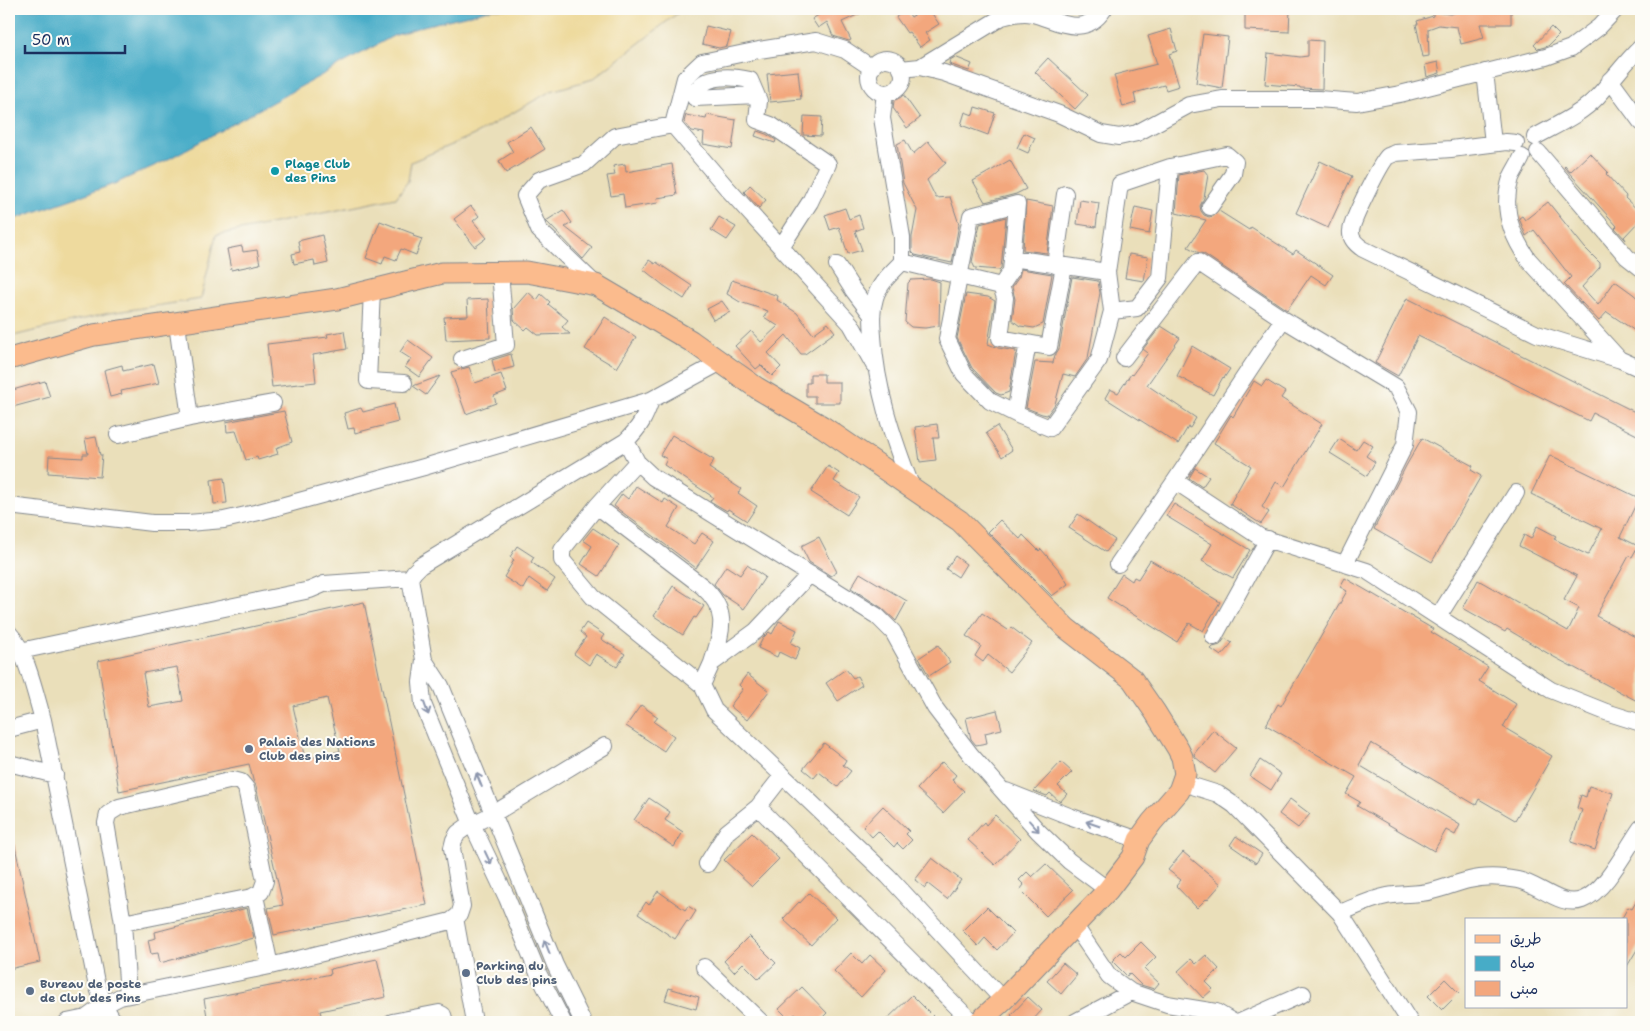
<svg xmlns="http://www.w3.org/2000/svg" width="1650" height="1031" font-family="'Shantell Sans','Playpen Sans Arabic',sans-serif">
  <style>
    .sand { fill: #eeda9e; stroke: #84847e }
    .water { fill: #47acc7; stroke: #316e92 }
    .building { fill: #f3a77d; fill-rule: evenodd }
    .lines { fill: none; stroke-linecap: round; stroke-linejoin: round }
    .minor-casing { stroke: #82878c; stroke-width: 18 }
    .major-casing { stroke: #82878c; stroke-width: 23 }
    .minor { stroke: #fff; stroke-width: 16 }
    .major { stroke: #fbbb8d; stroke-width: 21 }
    .oneway { stroke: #8d97ae }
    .culture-dot { fill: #0f9aa8; stroke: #fdfcf7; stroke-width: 2 }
    .service-dot { fill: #5c6f8a; stroke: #fdfcf7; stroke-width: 2 }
    .labels { text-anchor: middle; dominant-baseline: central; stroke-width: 4; stroke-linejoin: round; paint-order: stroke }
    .culture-label { font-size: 12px; font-weight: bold; fill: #0d838f; stroke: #fdfcf7; text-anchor: start }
    .service-label { font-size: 12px; font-weight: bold; fill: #4e5e75; stroke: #fdfcf7; text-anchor: start }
  </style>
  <rect width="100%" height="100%" fill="#fdfcf7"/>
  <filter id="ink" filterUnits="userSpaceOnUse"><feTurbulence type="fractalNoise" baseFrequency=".02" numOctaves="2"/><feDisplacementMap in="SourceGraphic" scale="10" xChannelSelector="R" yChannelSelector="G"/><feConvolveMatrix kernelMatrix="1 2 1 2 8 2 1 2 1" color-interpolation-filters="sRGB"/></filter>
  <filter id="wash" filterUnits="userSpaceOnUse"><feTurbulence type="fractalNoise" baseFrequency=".0096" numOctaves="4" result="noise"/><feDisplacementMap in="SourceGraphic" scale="20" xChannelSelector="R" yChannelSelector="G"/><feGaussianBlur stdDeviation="1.12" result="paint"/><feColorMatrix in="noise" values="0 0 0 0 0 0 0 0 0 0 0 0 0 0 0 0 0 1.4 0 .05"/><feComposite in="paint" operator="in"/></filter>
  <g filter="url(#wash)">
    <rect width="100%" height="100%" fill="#eadfba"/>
    <path class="sand" d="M493 9H683L593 79 551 91 474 135 411 162 408 181 396 198 216 235 201 299 109 313 9 337V221L114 184 164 161 393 36 423 26Z"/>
    <path class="water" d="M9 9H493L423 26 393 36 165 161 114 184 9 221Z"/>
    <g id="blocks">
      <path class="building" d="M820 9H870L842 22 851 40 849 41 833 36 827 22 818 28 812 19 822 13Z
        M924 9H929L939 24 925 33 930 40 920 47 909 32 907 33 896 17 906 10 911 17Z
        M1245 9H1290L1289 32 1245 30Z
        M1469 9H1511V24H1480L1484 38 1461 44 1457 27 1439 25 1428 29 1429 56 1423 57 1416 24H1418L1417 21 1433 16V12L1450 14Z
        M706 26 731 32 727 46 719 48 702 44Z
        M1551 27 1559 35 1548 46 1538 49 1534 45Z
        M1171 29 1177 51 1169 54 1179 86 1166 90 1164 85 1134 93 1136 103 1123 107 1114 75 1157 64 1148 36Z
        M1203 34 1228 37 1222 88 1196 83Z
        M1308 40 1323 41 1322 89 1300 88V87L1265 84 1268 53 1300 57 1308 56Z
        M955 57 972 64 969 71 949 64 950 60Z
        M1048 58 1088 95 1075 109 1035 72Z
        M1438 62 1440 73 1427 77 1425 65Z
        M798 71 801 99 770 102 767 74Z
        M900 90 920 118 907 128 893 108 895 94Z
        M975 107 995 113 988 135 961 125 965 112 973 115Z
        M686 115 706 119 707 115 736 120 732 149 703 144 704 133 692 131 684 122Z
        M804 116 822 117 821 136 803 135Z
        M531 127 545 149 506 173 499 161 513 152 507 142Z
        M757 131 766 134 776 140 775 143 755 136Z
        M1024 133 1035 138 1028 153 1017 148Z
        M905 140 913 154 928 141 946 163 927 180 936 198 950 197 959 224 952 263 915 255 912 252V237L917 210 903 183 897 144Z
        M1590 153 1608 172 1606 174 1626 196 1625 198 1641 213V219L1624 237 1626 240 1615 228 1617 226 1564 167 1565 166 1570 172Z
        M1010 160 1026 189 1016 194 985 202 973 181Z
        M1320 161 1352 176 1328 228 1296 213Z
        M625 164 626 172 672 164 677 195 657 198 658 203 625 208 623 194 611 196 607 176 615 175 613 166Z
        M1204 170 1208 175 1204 198 1200 206 1201 211 1204 215 1209 217 1214 216 1219 211 1249 230 1251 227 1293 254 1296 250 1333 275 1326 285 1311 275 1287 310 1204 254 1197 252 1188 247 1206 220 1176 213 1179 175Z
        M750 185 766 200 759 208 744 192Z
        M1080 200 1099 203 1096 227 1077 224Z
        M1026 201 1053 206 1047 253 1023 250Z
        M1548 202 1585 248 1600 263V267L1582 287 1598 305 1615 281 1633 294 1641 301V335L1607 312 1599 321 1564 284 1571 277 1534 230 1526 236 1519 218 1522 216 1525 220Z
        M471 206 479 216 473 221 487 238 475 247 454 219Z
        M1135 207 1153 211 1149 234 1130 230Z
        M845 208 849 219 859 215 863 228 855 231 862 250 848 254 839 227 830 230 825 215Z
        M563 210 572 223 565 227 592 248 583 259 546 221Z
        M719 217 736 227 727 240 711 230Z
        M1006 217 1001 268 999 270 975 268 972 262 980 224Z
        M380 221 414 234 413 236 422 239 416 255 401 249 396 260 385 256 382 264 366 258Z
        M322 235 328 263 315 266 314 260 294 264 292 254 300 252 298 241Z
        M242 246 243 252 257 250 260 264 231 270 227 249Z
        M1129 254 1148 257 1144 281 1125 278Z
        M649 260 655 264 656 262 692 286 684 299 663 285 643 269Z
        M1021 269 1052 274 1043 324 1034 328 1020 326 1012 320 1015 299 1012 287 1019 277Z
        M1072 277 1098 281 1100 293 1088 358 1075 377 1063 374 1055 404 1047 415 1042 414 1026 408 1035 362 1053 363 1055 355 1059 349Z
        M931 279 940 282 939 326 925 328 911 327 905 322 908 283 911 280Z
        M732 280 778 296 777 300 797 313 813 334 828 323 835 332 805 354H801L786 335 768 353 781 367 772 376 761 365 756 369 735 346 751 331 761 342 778 326 764 317 768 311 740 302 727 294Z
        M528 292 537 300 541 294 550 302 548 304 568 320 562 327 570 334 538 335 528 327 525 330 514 320 513 309Z
        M966 294 988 297 995 301 988 344 998 348 1016 351 1009 392 1001 395 996 393 972 368 957 338Z
        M1407 298 1641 415V437L1593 413 1589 421 1418 336 1398 376 1375 363Z
        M488 299 490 338 446 340 444 317 468 316 467 300Z
        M722 301 730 312 713 320 707 309Z
        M605 317 636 337 617 368 585 349Z
        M1161 326 1180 338 1147 385 1196 418 1190 428 1188 427 1178 444 1105 398 1110 389 1118 393 1131 374 1132 375 1148 353 1143 349Z
        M344 331 347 349 313 355 316 382 272 387 267 344 328 337 327 334Z
        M408 340 433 358 419 377 405 367 411 359 400 352Z
        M1192 346 1230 369 1224 378 1223 377 1213 395 1177 376Z
        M511 354 514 367 495 372 492 360Z
        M154 364 159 383 121 391 122 394 110 397 104 370 122 365 123 371Z
        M469 367 475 383 501 374 507 391 494 396 496 403 466 414 451 372Z
        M810 374H824V382H840V403H815V396H806V383H810Z
        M440 376 426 395 413 386Z
        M1266 380 1285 392 1281 398 1322 424 1284 487 1276 482 1262 507 1269 512 1261 524 1230 504 1251 466 1214 443 1231 415 1233 417 1254 381 1262 386Z
        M45 381 50 397 9 408V391Z
        M394 404 398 422 355 433 354 428 348 429 344 413 361 408 363 412Z
        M284 411 292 442 276 448 278 454 258 460 257 457 246 460 236 431 227 432 226 422Z
        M937 424 939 438H933L936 460 920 462 915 427Z
        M997 426 1012 450 1002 457 986 433Z
        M672 435 714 460 709 468 741 489 738 493 757 506 747 521 728 509 727 511 710 501 713 497 664 465 667 459 660 455Z
        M96 437 100 455H102L100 477 48 473 49 456 83 458V454H88L85 439Z
        M1422 438 1473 466 1471 470 1481 476 1432 562 1374 529 1406 466Z
        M1339 439 1356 450 1363 440 1373 446 1366 456 1375 462 1367 476 1330 453Z
        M1550 455 1639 498 1620 537 1638 546 1632 557 1629 556 1596 616 1641 640V703L1554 657 1507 629 1505 632 1463 608 1478 580 1568 631 1579 608 1564 600 1577 576 1519 546 1524 535 1531 539 1537 526 1556 536 1554 539 1588 555 1602 529 1531 494Z
        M828 466 839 473 834 481 859 497 847 515 811 492Z
        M1195 468 1209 477 1202 487 1189 478Z
        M224 478 227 503 214 504 211 480Z
        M636 486 663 503 665 499 679 508 668 527 694 544 702 533 714 541 696 568 614 506 622 494 628 499Z
        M1174 504 1250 550 1233 578 1202 561 1212 544 1166 516Z
        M1078 514 1115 540 1106 552 1069 528Z
        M1000 520 1020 539 1023 535 1039 551 1041 549 1060 571 1068 584 1052 596 988 532Z
        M593 528 619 545 599 576 581 564 592 546 583 540Z
        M819 537 837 572 831 576 809 562 801 546Z
        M517 546 534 557 531 562 555 579 547 591 529 578 523 589 504 577 514 560 510 557Z
        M955 556 966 564 958 577 946 569Z
        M1150 560 1220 602 1203 631 1189 623 1177 642 1107 598 1122 574 1132 581 1134 577 1138 579Z
        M747 565 765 577 744 609 723 595 714 584 726 566 740 575Z
        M860 573 907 601 896 621 882 608 851 588Z
        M1345 578 1433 629 1431 632 1488 667 1479 681 1516 704 1503 727 1552 756 1515 820 1479 799 1476 805 1371 743 1359 765 1460 825 1455 835 1446 830 1434 851 1357 806 1360 802 1346 794 1356 777 1266 725 1278 704 1281 706 1347 591 1340 587Z
        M673 586 704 606 696 618 694 617 683 635 654 616Z
        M364 602 427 905 274 935 268 908 283 905 256 786 253 780 249 764 119 791 98 661ZM177 667 183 701 149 707 143 673ZM327 698 340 751 305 759 293 706Z
        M982 613 1008 630 1011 627 1032 643 1009 672 988 655 983 662 975 656 981 646 966 636Z
        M779 621 797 630 791 643 800 648 795 660 779 652 777 657 758 648 763 638 769 632 772 634Z
        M586 623 604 635 601 639 625 654 617 667 596 654 589 665 574 654 586 637 580 632Z
        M1225 638 1232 643 1221 656 1211 649 1213 647 1220 645Z
        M938 645 950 662 929 676 919 658Z
        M846 669 853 678 857 676 862 685 838 701 826 683Z
        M747 674 769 691 747 720 730 706 743 689 739 685Z
        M641 705 658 717 654 722 674 736 664 751 626 726Z
        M997 710 1002 729 985 733 987 743 976 745 971 739 966 718Z
        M1213 730 1236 748 1215 773 1195 757 1194 754Z
        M824 743 846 760 843 765 851 771 838 787 819 772 814 778 803 769Z
        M1260 760 1281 774 1271 790 1250 776Z
        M942 762 956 775 952 780 964 791 943 813 917 789Z
        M1061 762 1072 772 1058 786 1067 794 1060 802 1050 793 1047 796 1034 791Z
        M1589 786 1613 793 1595 850 1571 842 1582 810 1577 808 1581 795 1586 797Z
        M649 798 670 812 665 820 683 832 674 847 634 820Z
        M1290 799 1310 814 1298 828 1279 814Z
        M883 806 909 831 906 834 912 840 903 849 897 843 894 847 878 831 872 837 863 827Z
        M995 815 1020 839 995 865 968 840 984 822 986 825Z
        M752 833 779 859 752 886 724 860Z
        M1236 836 1262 854 1256 863 1230 845Z
        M14 842 40 962 9 969V843Z
        M1183 852 1221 884 1207 900 1206 899 1197 908 1176 886 1181 880 1168 870Z
        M932 858 961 880 947 899 928 884 925 888 915 880Z
        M1046 864 1073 890 1046 916 1020 890 1024 885 1019 880 1027 872 1032 877Z
        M658 891 685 910 688 906 696 911 689 922 687 921 675 939 638 914 646 902 649 905Z
        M809 893 836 918 811 945 783 919 799 902 800 903Z
        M1641 893V943L1626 968V920H1621L1628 907 1632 909Z
        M987 907 1013 933 997 950 985 938 978 946 963 931Z
        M247 908 254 938 160 963 158 953 151 954 148 940 156 938 155 932Z
        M749 936 776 963 759 979 743 963 734 972 724 961Z
        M1141 942 1156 957 1144 969 1159 983 1154 989 1141 985 1129 973 1127 976 1112 961 1121 952 1126 957Z
        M851 953 862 964 870 955 886 970 861 997 834 971Z
        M1206 955 1219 969 1206 982 1213 989 1203 998 1178 971 1191 959 1196 964Z
        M377 959 386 997 320 1011 323 1022H208L204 999 331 974 330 969Z
        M1063 963 1077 975 1061 994 1047 981Z
        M1445 979 1459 993 1442 1010 1428 996Z
        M802 987 827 1013 818 1022H803L795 1014 790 1020 779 1009Z
        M669 988 699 997 696 1009 665 1000Z
        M912 995 939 1022H884Z
        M1028 997 1042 1010 1031 1022H1018L1011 1015Z"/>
    </g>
  </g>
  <g filter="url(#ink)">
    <use href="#blocks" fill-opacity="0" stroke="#82878c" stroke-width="1"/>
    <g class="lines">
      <g class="minor-casing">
        <path id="minor" d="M869 76a17 17 0 1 1 34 0a17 17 0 1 1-34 0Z
          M920 67 1002 17C1012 14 1023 11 1033 14 1059 21 1084 39 1104 9
          M901 69 920 67 944 73 1059 114 1101 134 1119 137 1137 133 1189 105 1222 99H1318L1357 102 1400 94 1546 57 1571 48 1599 27 1616 9
          M1485 72 1493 143
          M1610 80 1641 122
          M885 93 882 118 902 237V262C892 272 879 284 875 298 871 311 872 323 873 336 876 389 893 439 912 488
          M756 95 695 98C698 73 732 76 750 80L759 101 757 120 771 125 828 164 810 202 781 247
          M673 125 685 78 702 62 759 50 816 41 845 50 872 68
          M1535 137C1556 125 1580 115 1597 97 1612 81 1625 62 1641 47
          M1516 143 1506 142 1451 149 1395 153C1395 153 1389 156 1388 156 1381 162 1352 220 1351 231 1350 239 1357 245 1363 249L1537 334 1621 360 1641 369
          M1538 152 1627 257 1641 268
          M1522 157C1519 164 1514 171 1511 178 1501 208 1511 235 1528 259L1619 359
          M1012 258 1107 272
          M902 262 1001 286
          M837 265 853 290 871 314
          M1055 265 1065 194
          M1064 266 1049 347 1000 338 1005 298 1001 286 1011 271 1017 204 971 216 947 339 964 374 990 401 1020 416 1050 428 1099 360 1112 311 1107 272 1120 184 1170 167 1227 155 1235 162 1233 174 1210 207
          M596 285 539 230 525 196 539 180 584 164 615 136 673 125 727 188 851 324 874 365
          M372 290 368 381 404 383
          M1112 311 1137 308 1160 278 1170 167
          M177 324 190 418 273 403
          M1124 358 1198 262 1283 319 1396 387 1409 412 1405 445 1345 564
          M462 359 506 345 500 272
          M1015 413 1028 343
          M118 435 190 418
          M626 441 637 462 653 477 877 616 893 632 935 708 971 755 1038 831 1069 861 1108 890
          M637 462 597 506 562 550V560L593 597 702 685
          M1175 481 1260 537 1367 571 1551 690 1606 712 1641 723
          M9 506 152 523H188L224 520 259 512 424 467 651 400 721 362
          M597 506 702 586C730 611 722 631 712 663
          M1118 564 1175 481 1283 319
          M809 575 756 631 712 663 702 685 714 710 888 876 1003 1000
          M1438 617 1516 493
          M9 633C26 650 36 696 43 720L96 982 104 1005 114 1022
          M1214 637 1268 539
          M20 651 310 590 324 584 410 578
          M424 660 441 686 555 965 583 1022
          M9 729 43 720
          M9 763 55 775
          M233 780 241 782 246 788 265 881 261 892 252 897 123 923 106 823 108 814 119 807Z
          M1183 783 1218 794 1234 805 1340 913 1410 1022
          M1006 791 1069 816 1139 840
          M758 807 972 1022
          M707 864 727 832 758 807 783 775
          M255 896 270 966
          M1340 913C1355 907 1371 899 1387 896 1402 893 1418 895 1432 891 1445 888 1456 883 1469 880 1484 876 1503 877 1518 880 1539 884 1561 908 1582 900 1606 891 1626 849 1641 828
          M455 918 474 1022
          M123 923 128 995
          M1075 926 1109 976 1131 992 1167 1004 1216 1012 1233 1022
          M704 967 761 1022
          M67 1022 86 1018 104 1005 120 997 270 966 451 921 459 915 462 906 452 848 454 840 458 833 465 828 493 814 605 746
          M392 1022 439 1013 443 1015 445 1022
          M563 1022 538 973 507 898 472 824 423 704 421 682 424 660 410 578 414 572 420 566 626 441C640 427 645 418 651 400
          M1075 1022 1131 992
          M1240 1022 1303 994"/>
      </g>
      <g class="major-casing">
        <path id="major" d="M9 359 94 335 337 299 442 273 527 272 596 285 691 341 757 388 823 427 960 521 1066 628 1132 679 1155 712 1178 749 1182 757 1185 774 1179 791 1152 822 1139 840 1133 857 1108 890 1003 1000 979 1022"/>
      </g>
      <use href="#minor" class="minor"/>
      <use href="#major" class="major"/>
    </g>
    <defs><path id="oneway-shaft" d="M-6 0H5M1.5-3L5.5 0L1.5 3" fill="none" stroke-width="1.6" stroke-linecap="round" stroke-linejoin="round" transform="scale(1.25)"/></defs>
    <g class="oneway">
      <use href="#oneway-shaft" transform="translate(426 708) rotate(70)"/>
      <use href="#oneway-shaft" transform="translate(479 780) rotate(-112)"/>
      <use href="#oneway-shaft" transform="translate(1093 824) rotate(-161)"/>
      <use href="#oneway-shaft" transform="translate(1034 826) rotate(48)"/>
      <use href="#oneway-shaft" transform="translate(488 858) rotate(65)"/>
      <use href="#oneway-shaft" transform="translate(547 947) rotate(-112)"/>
    </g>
  </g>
  <circle class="culture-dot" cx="275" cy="171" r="5"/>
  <g class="service-dot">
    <circle cx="249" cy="749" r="5"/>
    <circle cx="466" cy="973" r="5"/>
    <circle cx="30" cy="991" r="5"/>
  </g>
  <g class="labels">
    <g class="culture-label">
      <text x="285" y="164">Plage Club<tspan x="285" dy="14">des Pins</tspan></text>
    </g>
    <g class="service-label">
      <text x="259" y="742">Palais des Nations<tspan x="259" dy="14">Club des pins</tspan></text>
      <text x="476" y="966">Parking du<tspan x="476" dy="14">Club des pins</tspan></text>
      <text x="40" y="984">Bureau de poste<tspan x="40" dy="14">de Club des Pins</tspan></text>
    </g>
  </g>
  <rect width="1650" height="1031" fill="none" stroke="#fdfcf7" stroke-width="30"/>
  <rect x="1465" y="918" width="162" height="90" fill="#fdfcf7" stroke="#a3aaba"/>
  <rect x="1475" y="935" width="25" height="8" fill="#fbbb8d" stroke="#a3aaba"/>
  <text x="1510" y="944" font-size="15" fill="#1b2f5e">طريق</text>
  <rect x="1475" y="956" width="25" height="15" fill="#47acc7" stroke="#a3aaba"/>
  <text x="1510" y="968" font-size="15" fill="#1b2f5e">مياه</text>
  <rect x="1475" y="981" width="25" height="15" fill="#f3a77d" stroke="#a3aaba"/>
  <text x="1510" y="994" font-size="15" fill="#1b2f5e">مبنى</text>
  <path d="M25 45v8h100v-8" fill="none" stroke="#1b2f5e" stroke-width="2.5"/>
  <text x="32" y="45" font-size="15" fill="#1b2f5e" stroke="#fdfcf7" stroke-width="4" paint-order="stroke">50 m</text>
</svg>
